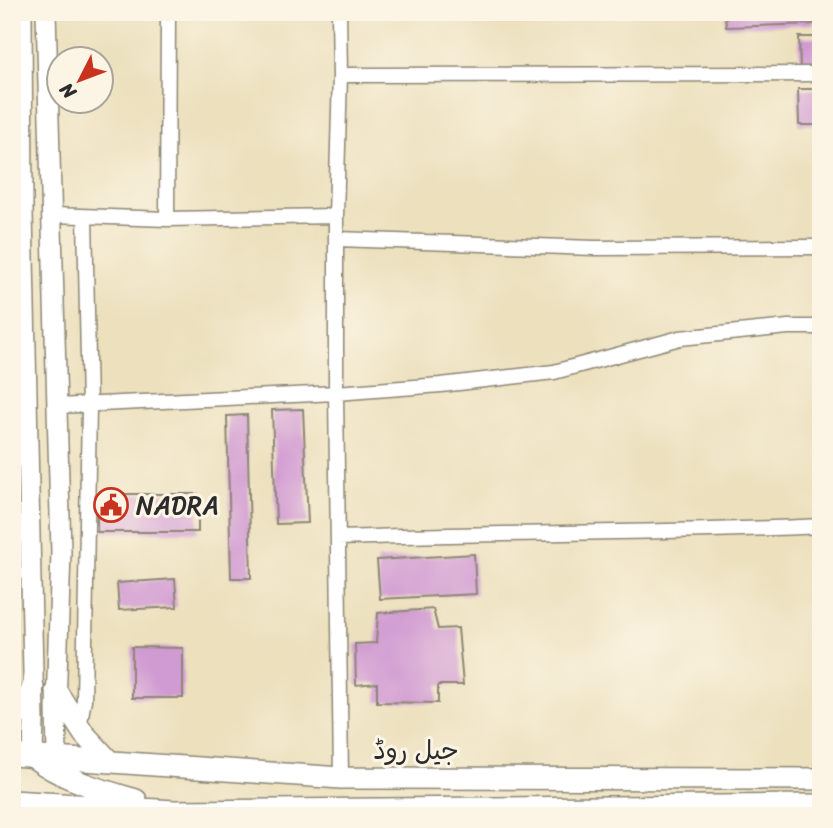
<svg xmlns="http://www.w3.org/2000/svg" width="833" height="828" font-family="Sriracha,'Playpen Sans Arabic',sans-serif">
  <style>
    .building { fill: #d09ad2 }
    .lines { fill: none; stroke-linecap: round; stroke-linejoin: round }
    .minor-casing { stroke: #8c8674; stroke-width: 17 }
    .secondary-casing { stroke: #8c8674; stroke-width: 22 }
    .primary-casing { stroke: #8c8674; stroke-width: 24 }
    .minor { stroke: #fff; stroke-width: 14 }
    .secondary { stroke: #fff; stroke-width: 19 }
    .primary { stroke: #fff; stroke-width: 21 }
    .labels { text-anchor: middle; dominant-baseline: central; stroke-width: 6; stroke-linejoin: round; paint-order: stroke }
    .poi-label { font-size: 26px; fill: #2b2b2b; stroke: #fcf5e5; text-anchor: start }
    .street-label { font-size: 26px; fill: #2b2b2b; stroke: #fcf5e5 }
  </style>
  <rect width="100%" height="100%" fill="#fcf5e5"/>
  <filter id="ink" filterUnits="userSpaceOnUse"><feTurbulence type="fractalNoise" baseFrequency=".0143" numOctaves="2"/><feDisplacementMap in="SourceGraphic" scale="14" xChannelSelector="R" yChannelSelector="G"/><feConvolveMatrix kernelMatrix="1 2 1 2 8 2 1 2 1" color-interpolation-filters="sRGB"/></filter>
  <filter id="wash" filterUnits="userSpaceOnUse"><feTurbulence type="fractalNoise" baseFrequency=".00686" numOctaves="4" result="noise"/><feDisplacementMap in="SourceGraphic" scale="28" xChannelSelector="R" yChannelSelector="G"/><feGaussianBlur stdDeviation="1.57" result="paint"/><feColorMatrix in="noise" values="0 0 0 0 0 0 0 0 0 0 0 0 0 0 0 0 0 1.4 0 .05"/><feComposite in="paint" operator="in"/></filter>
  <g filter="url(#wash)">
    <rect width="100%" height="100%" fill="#ece0bd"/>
    <g id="blocks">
      <path class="building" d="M725 12H814V24L726 27Z
        M799 37H821V71H800Z
        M798 89H821V125H799Z
        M816 138H821V165H817Z
        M303 409 308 523 276 524 272 410Z
        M247 415 251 578H231L227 416Z
        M97 494H198V532H97Z
        M474 554 476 594 380 599 377 560Z
        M175 579 177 607 119 610 117 583Z
        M433 609 438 629 458 628 463 685H438V703L377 702V683L356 685 355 644 376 643 378 613Z
        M132 647 183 648V698H132Z"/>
    </g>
  </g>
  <g filter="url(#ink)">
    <use href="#blocks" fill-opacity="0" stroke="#8c8674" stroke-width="2"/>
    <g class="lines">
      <g class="minor-casing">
        <path id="minor" d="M339 12 340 75 336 216V393L341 778
          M340 75 821 74
          M52 215 167 219 336 216
          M167 219 168 12
          M337 239 594 248 821 247
          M57 406 336 393 441 385 554 372 680 338 788 327H821
          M338 538C499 532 660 534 821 526
          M79 727 84 700 89 406 85 217"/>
      </g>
      <g class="secondary-casing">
        <path id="secondary" d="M22 12 23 212 34 719 33 757
          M46 12 61 552 56 707 57 757"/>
      </g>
      <g class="primary-casing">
        <path id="primary" d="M56 691 84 734 109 761
          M12 718 22 712 33 687
          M12 755 341 778 821 779
          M33 757C64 780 99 789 136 800
          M12 801 174 811 821 805"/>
      </g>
      <use href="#minor" class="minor"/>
      <use href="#secondary" class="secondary"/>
      <use href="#primary" class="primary"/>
    </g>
  </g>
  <defs>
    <g id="civic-ring" transform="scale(1.75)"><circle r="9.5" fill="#fcf5e5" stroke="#c8321e" stroke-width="1.5"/><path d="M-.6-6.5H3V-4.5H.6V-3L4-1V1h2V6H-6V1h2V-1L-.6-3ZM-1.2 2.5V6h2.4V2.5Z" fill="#c8321e"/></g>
  </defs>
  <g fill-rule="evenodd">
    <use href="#civic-ring" x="111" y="505"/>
  </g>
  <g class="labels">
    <g class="poi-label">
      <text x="136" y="505">NADRA</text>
    </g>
    <g class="street-label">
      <text x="416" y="750">جیل روڈ</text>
    </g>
  </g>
  <rect width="833" height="828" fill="none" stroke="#fcf5e5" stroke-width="42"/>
  <g transform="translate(80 80) rotate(228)"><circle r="33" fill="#fcf5e5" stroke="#a8a49b" stroke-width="2"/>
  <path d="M0-5L12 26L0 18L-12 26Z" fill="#c8321e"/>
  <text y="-10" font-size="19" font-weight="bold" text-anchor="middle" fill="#2b2b2b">N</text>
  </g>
</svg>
